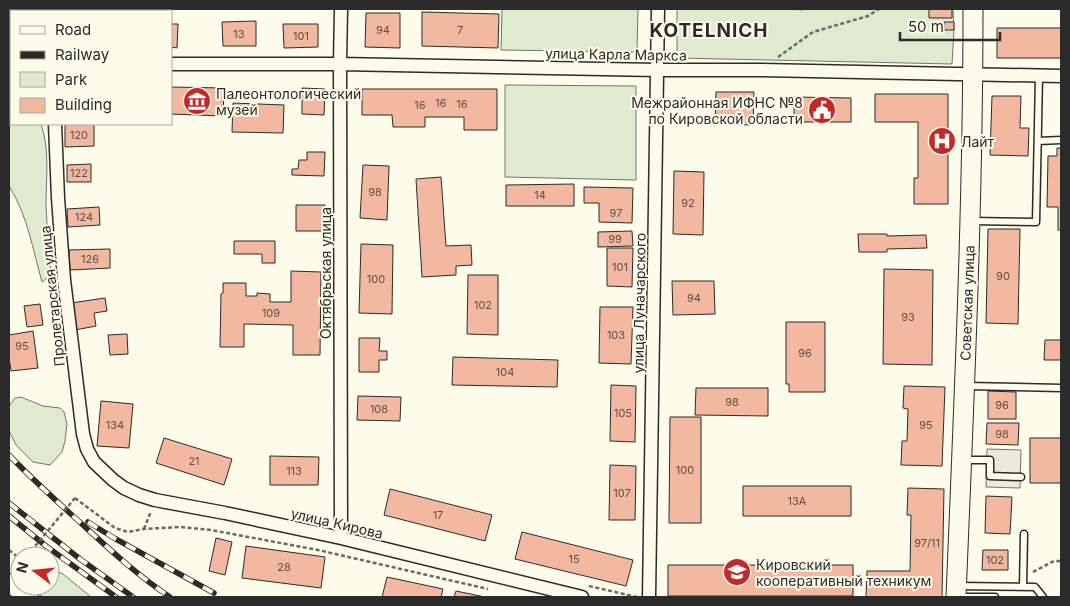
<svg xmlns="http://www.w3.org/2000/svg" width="1070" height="606" font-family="Inter,sans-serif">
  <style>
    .green { fill: #deebd1; stroke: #74746e }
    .parking { fill: #eceadb; stroke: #74746e }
    .building { fill: #f2b8a0; stroke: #2b2b2b }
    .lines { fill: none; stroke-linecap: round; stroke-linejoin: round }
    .lane-casing { stroke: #2b2b2b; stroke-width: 9 }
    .street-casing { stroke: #2b2b2b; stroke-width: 15 }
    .secondary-casing { stroke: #2b2b2b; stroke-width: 20 }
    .primary-casing { stroke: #2b2b2b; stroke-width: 21 }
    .path { stroke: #6a6964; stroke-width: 2.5; stroke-dasharray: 4 2.5; stroke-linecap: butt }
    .lane { stroke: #fdfbea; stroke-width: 6 }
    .street { stroke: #fdfbea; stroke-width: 12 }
    .secondary { stroke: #fdfbea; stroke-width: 18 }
    .primary { stroke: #fdfbea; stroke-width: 19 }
    .rail-casing { stroke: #2b2b2b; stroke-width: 5.5 }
    .rail { stroke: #fdfbea; stroke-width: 4; stroke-dasharray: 11; stroke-linecap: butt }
    .path-bridge { stroke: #6a6964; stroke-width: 2.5; stroke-dasharray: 4 2.5; stroke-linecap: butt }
    .labels { text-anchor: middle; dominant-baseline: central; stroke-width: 4; stroke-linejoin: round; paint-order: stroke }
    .number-label { font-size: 11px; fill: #5d4e48 }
    .street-label { font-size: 14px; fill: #2b2b2b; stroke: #fdfbea }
    .poi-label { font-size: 14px; fill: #2b2b2b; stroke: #fdfbea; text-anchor: start }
    .district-label { font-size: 19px; font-weight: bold; letter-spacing: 1px; fill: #2b2b2b; stroke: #fdfbea }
  </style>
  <rect width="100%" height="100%" fill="#fdfbea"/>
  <path class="green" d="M9 9H46V11H11V50H9Z
    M502 9H638L637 52 501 50Z
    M677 9H787L803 10 804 9H953L954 30 952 64 677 58Z
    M9 84H11V124H41C50 150 46 178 46 205 47 228 49 251 51 275L42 282C33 250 27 214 9 186Z
    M505 85 636 86V180L505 177Z
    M21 397 43 406 60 408 64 412 67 424 65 441 62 452 50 465 33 462 16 445 9 431V406L15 398Z
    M50 568 63 574 91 597H43L24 586H50Z"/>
  <path class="parking" d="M987 449 1021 450 1020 488 986 487Z"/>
  <path class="building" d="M929 9H952V18H929Z
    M422 12 499 14 498 48 422 46Z
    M366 13H400V48L365 47Z
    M256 21V46H223L222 22Z
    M944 22H954V30H945Z
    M171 24H178L177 48 171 47Z
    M283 24H318V47L284 48Z
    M997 28H1061V58H997Z
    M171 87 224 88 223 116 171 114Z
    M302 88 325 89 324 115 302 114Z
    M362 89H497V130H464V117H425V127H393L392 115H362Z
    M716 92H754L753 125 715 124Z
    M875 94H948V204H914V178H918V122H875Z
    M992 96H1021L1020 128H1029L1028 156 990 155Z
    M794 97 851 98V122H794Z
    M233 103 284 105 283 133 232 132Z
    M65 124H94V146L65 147Z
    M1057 148H1061V230H1058V207H1047L1048 156H1057Z
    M307 152H325L324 176 292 175V169H298L299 160H307Z
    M91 164V182H67V165Z
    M363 165 389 166 387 220 360 218Z
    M674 171 704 172 703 235 673 234Z
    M441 177 446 246 471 245 472 265 456 266V275L422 277 416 179Z
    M574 184V206H506V185Z
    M584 187 633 188 632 223 599 222V203H584Z
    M296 205H325V231H296Z
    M99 207 100 225 68 227 67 209Z
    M988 229H1020L1018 324 986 323Z
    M632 231 633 246 598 247V232Z
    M858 234H887V236L926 235 927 248 887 249V252H859Z
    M234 241H275V263H262V254H234Z
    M361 244 393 245 392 314 359 313Z
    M607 248H633L632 287 607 286Z
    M110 249V268L70 270 69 250Z
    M884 269 933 270 932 365 883 364Z
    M291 271 321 272 320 355H293V325L244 324V347H220L221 294 223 293V283H246V296H257V293L270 294V302H291Z
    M468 275H498V335L467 334Z
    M672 281H714L715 314 673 315Z
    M105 298 107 311 94 313 96 326 75 330 71 303Z
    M40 304 43 325 27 327 24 306Z
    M600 307H633L631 364 599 363Z
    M786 322H825V392H789V384H786Z
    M33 331 38 368 11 371 9 358V335Z
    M127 334 128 354 110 355 108 335Z
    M359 338H380L379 351H387V360H379V372H359Z
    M1045 340H1061V360H1044Z
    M453 357 558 360 557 387 452 385Z
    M611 385 636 386 635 442 610 441Z
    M904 386 945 387 942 466 901 465 902 441H907L908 409 903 408Z
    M696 388H768V416L695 415Z
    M988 391 1016 392V419H988Z
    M358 396 401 397 400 421 357 420Z
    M101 401 133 404 129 448 97 446Z
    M670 417H701V523H669Z
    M987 423H1019L1018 445 986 444Z
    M164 438 232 459 224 485 156 463Z
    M1030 438H1061V483H1030Z
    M270 456 319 457 318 485H270Z
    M610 465 636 466 635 520H609Z
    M743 486H851V516H743Z
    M908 488 944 489 942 597H866L867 571H910L911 515H907Z
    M390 489 492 515 485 541 384 515Z
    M986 496 1012 497 1010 534 985 533Z
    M522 532 633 560 626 586 515 559Z
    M216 538 232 542 225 575 209 571Z
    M246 546 325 557 321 588 242 578Z
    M983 550H1008V570H982Z
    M668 565H853V596H668Z
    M387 577 443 589 441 597H382Z
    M456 591 485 597H454Z"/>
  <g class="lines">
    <g class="lane-casing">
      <path id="lane" d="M1038 141 1061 140
        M971 221 1036 222 1039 76
        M966 386 1061 388
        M964 460H990V476L1021 477
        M958 586 1035 587 1043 597
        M1023 587 1024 534
        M958 597H995"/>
    </g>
    <g class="street-casing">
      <path id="street" d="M58 9V11
        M9 64H11
        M171 64H340L657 70H760L1061 76
        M55 124 58 198 64 280 83 434 87 449 94 462 113 480 124 488 139 495 155 500 225 513 341 538 582 597
        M341 538 340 64 341 9
        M649 597 658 9"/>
    </g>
    <g class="secondary-casing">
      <path id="secondary" d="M9 583 29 597"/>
    </g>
    <g class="primary-casing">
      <path id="primary" d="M956 597C964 401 973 205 973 9"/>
    </g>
    <path class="path" d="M778 57 813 32 868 16 879 9
      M75 498 115 528 128 532 143 529 180 527 211 530 318 550 488 589
      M144 529 151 511
      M9 550 20 559
      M1033 572 1054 561H1061
      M589 586 637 597"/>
    <use href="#lane" class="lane"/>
    <use href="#street" class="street"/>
    <use href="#secondary" class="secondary"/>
    <use href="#primary" class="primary"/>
    <g class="rail-casing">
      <path id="rail" d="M9 455C29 476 51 496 73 516 104 544 135 574 170 597
        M9 503 80 559 133 597
        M9 516 46 546 116 597
        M88 522 114 538 214 593"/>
    </g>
    <use href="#rail" class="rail"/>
    <path class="path-bridge" d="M27 556 75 498"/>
  </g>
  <defs>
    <g id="museum-disc" transform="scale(1.4375)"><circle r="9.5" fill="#c62828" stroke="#fdfbea"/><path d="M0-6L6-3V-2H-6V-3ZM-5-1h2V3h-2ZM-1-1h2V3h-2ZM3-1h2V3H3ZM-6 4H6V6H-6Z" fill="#fff"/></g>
    <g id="civic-disc" transform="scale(1.4375)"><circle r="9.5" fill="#c62828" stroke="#fdfbea"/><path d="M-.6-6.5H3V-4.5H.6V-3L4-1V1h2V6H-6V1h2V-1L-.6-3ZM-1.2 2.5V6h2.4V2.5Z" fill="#fff"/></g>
    <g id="hospital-disc" transform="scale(1.4375)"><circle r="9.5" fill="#c62828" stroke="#fdfbea"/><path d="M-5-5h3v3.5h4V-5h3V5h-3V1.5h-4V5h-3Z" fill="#fff"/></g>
    <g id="university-disc" transform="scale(1.4375)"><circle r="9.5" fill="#c62828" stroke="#fdfbea"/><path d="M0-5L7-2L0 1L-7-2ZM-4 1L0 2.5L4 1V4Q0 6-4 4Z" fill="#fff"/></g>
  </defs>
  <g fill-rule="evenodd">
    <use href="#museum-disc" x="197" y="101"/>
    <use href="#civic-disc" x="822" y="110"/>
    <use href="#hospital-disc" x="942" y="141"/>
    <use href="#university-disc" x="737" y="572"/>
  </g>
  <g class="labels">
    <g class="number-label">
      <text x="383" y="30">94</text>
      <text x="460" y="30">7</text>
      <text x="239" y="34">13</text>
      <text x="301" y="36">101</text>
      <text x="441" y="103">16</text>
      <text x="462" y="104">16</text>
      <text x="420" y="105">16</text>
      <text x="79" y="135">120</text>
      <text x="79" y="173">122</text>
      <text x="375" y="192">98</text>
      <text x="540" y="195">14</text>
      <text x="688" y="203">92</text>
      <text x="616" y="213">97</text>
      <text x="84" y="217">124</text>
      <text x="615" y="239">99</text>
      <text x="90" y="259">126</text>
      <text x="620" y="267">101</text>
      <text x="1003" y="276">90</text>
      <text x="376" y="279">100</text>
      <text x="694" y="298">94</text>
      <text x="483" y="305">102</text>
      <text x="271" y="313">109</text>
      <text x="908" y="317">93</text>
      <text x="616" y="335">103</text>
      <text x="22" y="346">95</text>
      <text x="805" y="353">96</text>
      <text x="505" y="372">104</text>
      <text x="732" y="402">98</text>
      <text x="1002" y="405">96</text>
      <text x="379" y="409">108</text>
      <text x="623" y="413">105</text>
      <text x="115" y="425">134</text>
      <text x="926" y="425">95</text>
      <text x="1002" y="434">98</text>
      <text x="194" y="461">21</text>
      <text x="685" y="470">100</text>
      <text x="294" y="471">113</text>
      <text x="622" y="493">107</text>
      <text x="797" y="501">13А</text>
      <text x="438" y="515">17</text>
      <text x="927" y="543">97/11</text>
      <text x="574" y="559">15</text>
      <text x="995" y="560">102</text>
      <text x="284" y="567">28</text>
    </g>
    <g class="street-label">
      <text transform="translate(616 54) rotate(1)">улица Карла Маркса</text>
      <text transform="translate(325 273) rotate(-90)">Октябрьская улица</text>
      <text transform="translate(52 296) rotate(-96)">Пролетарская улица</text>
      <text transform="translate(639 303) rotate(-89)">улица Луначарского</text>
      <text transform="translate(967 303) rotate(-88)">Советская улица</text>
      <text transform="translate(337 523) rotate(13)">улица Кирова</text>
    </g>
    <g class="poi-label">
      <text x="216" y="93">Палеонтологический<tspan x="216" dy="16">музей</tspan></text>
      <text x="803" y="102" text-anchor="end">Межрайонная ИФНС №8<tspan x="803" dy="16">по Кировской области</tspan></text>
      <text x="961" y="141">Лайт</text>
      <text x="756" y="564">Кировский<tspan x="756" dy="16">кооперативный техникум</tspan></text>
    </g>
    <g class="district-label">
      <text x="709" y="30">KOTELNICH</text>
    </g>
  </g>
  <rect width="1070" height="606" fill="none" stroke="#2b2b2b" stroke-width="20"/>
  <rect x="10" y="10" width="162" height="115" fill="#fdfbea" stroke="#a9a89e"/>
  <rect x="20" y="26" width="25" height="8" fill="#fdfbea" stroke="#a9a89e"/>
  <text x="55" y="35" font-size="15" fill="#2b2b2b">Road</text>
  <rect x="20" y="51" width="25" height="8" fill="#2b2b2b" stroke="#a9a89e"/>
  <text x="55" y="60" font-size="15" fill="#2b2b2b">Railway</text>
  <rect x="20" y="72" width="25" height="15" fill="#deebd1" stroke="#a9a89e"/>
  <text x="55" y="85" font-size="15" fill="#2b2b2b">Park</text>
  <rect x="20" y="98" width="25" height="15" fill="#f2b8a0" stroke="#a9a89e"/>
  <text x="55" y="110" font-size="15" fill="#2b2b2b">Building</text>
  <g transform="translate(35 571) rotate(286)"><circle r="24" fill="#fdfbea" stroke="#a9a89e"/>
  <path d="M0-4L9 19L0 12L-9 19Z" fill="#c62828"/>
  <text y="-8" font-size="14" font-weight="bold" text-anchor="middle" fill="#2b2b2b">N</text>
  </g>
  <path d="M900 32v8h100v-8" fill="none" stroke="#2b2b2b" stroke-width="2.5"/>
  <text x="908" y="32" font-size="15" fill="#2b2b2b" stroke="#fdfbea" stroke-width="4" paint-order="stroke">50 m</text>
</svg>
